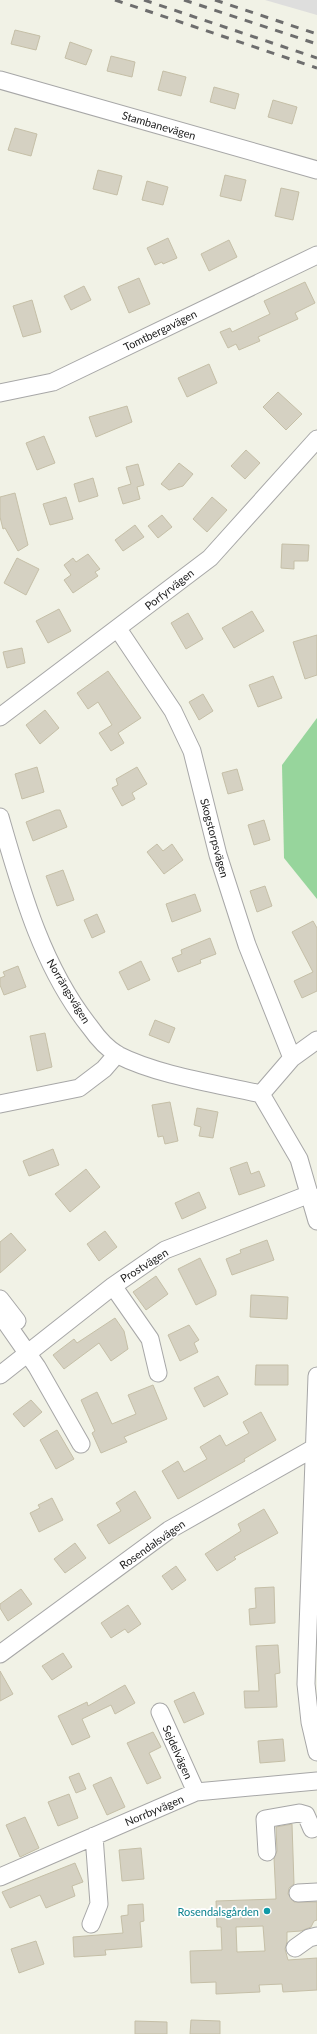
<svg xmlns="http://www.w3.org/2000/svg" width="317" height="2034" font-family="Lato,sans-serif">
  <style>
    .residential { fill: #dededd }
    .forest { fill: #97d59c }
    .building { fill: #d5d1c2; stroke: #c5bfa7; fill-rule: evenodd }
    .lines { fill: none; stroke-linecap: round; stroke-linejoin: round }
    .minor-casing { stroke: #a7a7a7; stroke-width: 19 }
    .minor { stroke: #fff; stroke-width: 17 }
    .rail { stroke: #6e6e6e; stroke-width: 3; stroke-dasharray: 8 8; stroke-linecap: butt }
    .culture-dot { fill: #0f9aa8; stroke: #fff; stroke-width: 1.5 }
    .labels { text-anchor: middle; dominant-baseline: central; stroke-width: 3.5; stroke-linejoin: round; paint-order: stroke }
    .street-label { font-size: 11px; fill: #202020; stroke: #fff }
    .culture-label { font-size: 11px; fill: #0d838f; stroke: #fff; text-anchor: end }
  </style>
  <rect width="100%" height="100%" fill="#f1f2e6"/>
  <path class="residential" d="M265 0H317V15Z"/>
  <path class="forest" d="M317 718V899L284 858 282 765Z"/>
  <path class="building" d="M15 30 40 36 36 50 11 44Z
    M70 42 92 50 86 65 65 58Z
    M111 56 135 62 132 77 107 71Z
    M163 71 186 77 181 96 158 90Z
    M214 87 239 94 235 109 210 102Z
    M273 100 297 107 292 124 268 117Z
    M15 128 37 134 31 156 8 150Z
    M98 170 122 176 117 195 93 189Z
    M225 175 246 180 241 201 220 196Z
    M147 181 168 187 163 205 142 200Z
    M281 188 299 192 293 220 275 216Z
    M168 238 177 258 163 264 162 262 155 265 147 248Z
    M229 240 237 257 209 271 201 254Z
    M139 278 150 304 129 313 118 287Z
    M305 282 315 303 295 313 298 319 258 337 260 341 239 350 236 344 228 348 220 332 230 328 232 332 270 314 264 301Z
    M84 286 91 300 71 310 64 296Z
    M32 300 41 332 23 337 13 306Z
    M209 364 217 383 187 397 178 378Z
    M278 392 302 414 286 430 263 407Z
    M127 406 132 422 96 437 89 417Z
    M44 436 55 463 37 470 26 443Z
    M246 450 260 463 245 479 231 466Z
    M179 463 193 474 183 486 169 490 161 484Z
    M138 464 144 485 137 487 140 499 123 504 118 488 131 484 126 467Z
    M93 478 98 496 79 502 74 484Z
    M15 493 28 545 18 551 5 528 3 529 0 517V497Z
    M66 497 73 519 50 525 43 504Z
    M212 497 227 510 207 532 193 519Z
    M162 515 172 527 158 538 148 526Z
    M135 525 144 537 123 551 115 540Z
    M282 544 309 545 308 561H294V569L281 568Z
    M88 554 100 569 95 572 98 576 73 593 64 580 71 575 64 565 73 558 76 562Z
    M17 558 39 569 26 595 4 583Z
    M59 609 71 631 48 643 36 621Z
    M252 611 264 631 234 648 222 628Z
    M188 613 203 639 186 649 171 623Z
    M317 635V675L305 679 293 642Z
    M22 648 25 663 7 668 3 652Z
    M108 671 141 718 118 733 124 743 111 751 99 733 112 725 98 702 88 709 77 693Z
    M273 676 282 698 258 707 249 685Z
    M203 694 213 711 199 720 189 702Z
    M45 710 59 728 40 744 26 725Z
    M37 767 44 792 22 799 15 774Z
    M137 767 147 784 132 793 135 799 122 806 112 788 118 785 116 779Z
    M237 769 243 790 228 794 222 773Z
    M56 810H60L67 827 33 841 26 822Z
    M264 820 270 840 254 845 248 825Z
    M157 844 163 851 172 844 183 860 164 874 147 852Z
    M63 870 74 900 57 906 46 876Z
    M265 886 272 906 257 912 250 891Z
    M195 894 201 911 172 922 166 904Z
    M97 914 105 932 92 938 84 920Z
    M313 921 317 928V991L302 998 294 981 313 972 292 932Z
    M210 938 216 954 200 960 201 963 178 972 172 958 182 954 181 950Z
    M141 961 150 980 128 990 119 972Z
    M18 966 26 987 4 995 0 985V978L5 976 3 972Z
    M155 1020 175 1028 169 1043 149 1035Z
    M45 1033 52 1067 37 1071 30 1036Z
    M170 1102 178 1141 165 1144 163 1136 158 1137 152 1105Z
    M197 1108 218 1112 213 1138 199 1136 201 1127 194 1125Z
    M53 1149 59 1165 29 1176 23 1161Z
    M247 1162 251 1174 259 1171 265 1186 239 1195 230 1168Z
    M86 1169 100 1187 70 1212 55 1194Z
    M199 1192 206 1208 182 1219 175 1203Z
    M105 1231 117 1247 99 1261 87 1244Z
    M11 1233 26 1250 0 1273V1242Z
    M267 1240 274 1260 232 1275 226 1259 241 1253 240 1250Z
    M200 1258 216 1291V1295L196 1305 178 1269Z
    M156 1276 168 1294 146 1310 133 1292Z
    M251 1295 288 1297 287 1319 250 1317Z
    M115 1318 124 1331 128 1349 111 1361 99 1343 64 1369 53 1355 74 1339 77 1343Z
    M189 1325 199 1340 194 1343 198 1352 180 1361 168 1335Z
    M256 1365H288V1385H255Z
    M218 1376 228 1394 204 1407 194 1388Z
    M153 1385 167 1419 124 1437 127 1442 101 1453 92 1433 95 1431 81 1400 97 1392 112 1424 136 1414 128 1395Z
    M31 1400 42 1412 24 1427 13 1414Z
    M261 1412 276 1440 244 1459 245 1461 178 1499 162 1471 178 1461 184 1472 207 1459 200 1447 220 1435 226 1446 249 1433 243 1422Z
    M57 1430 74 1459 56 1469 40 1440Z
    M135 1491 151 1518 109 1544 97 1525 121 1511 116 1503Z
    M52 1498 63 1520 39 1532 30 1513 40 1508 38 1505Z
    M264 1509 278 1533 234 1557 236 1559 217 1571 205 1554 241 1531 238 1524Z
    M75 1543 86 1558 65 1573 54 1559Z
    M176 1566 186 1580 172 1590 162 1576Z
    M274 1587 275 1623 250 1625 249 1609 256 1608 255 1588Z
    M21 1589 32 1604 8 1621 0 1608V1604Z
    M128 1605 141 1624 128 1633 125 1629 111 1638 101 1623Z
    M278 1645 280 1673 275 1674 277 1707 245 1708 244 1691H259L256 1646Z
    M63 1653 72 1667 52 1680 42 1666Z
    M0 1671 13 1694 0 1701Z
    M125 1685 135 1703 115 1714 111 1705 82 1719 90 1737 72 1745 58 1716 87 1702 88 1706Z
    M194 1692 204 1714 184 1723 174 1701Z
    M153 1732 161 1747 149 1753 161 1778 147 1784 127 1743Z
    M283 1739 285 1761 260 1763 258 1741Z
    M79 1773 86 1789 76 1793 69 1777Z
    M111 1777 125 1807 107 1815 93 1785Z
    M69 1794 78 1818 58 1826 48 1802Z
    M25 1817 39 1848 20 1857 6 1825Z
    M292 1824 294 1884 289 1888 288 1894 294 1902H317V1920L314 1921 311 1927 301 1931 287 1932V1942L285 1949 288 1960 317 1958V1990L283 1992 282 1984 259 1985 260 1992 216 1994V1982L191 1983 190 1951 222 1950 221 1927H217L216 1901 276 1899 274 1858 277 1851 276 1827ZM263 1926 265 1951 237 1952 236 1927Z
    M141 1848 144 1879 122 1881 119 1850Z
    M75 1863 83 1882 72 1886 75 1896 46 1908 40 1895 10 1908 2 1892Z
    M143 1904 144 1921 140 1922 142 1947 105 1950 106 1955 74 1957 73 1937 123 1933 121 1916 128 1915V1905Z
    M36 1941 44 1964 19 1973 11 1949Z
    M191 2020 220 2021V2034H190Z
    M135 2021 167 2022V2034H135Z"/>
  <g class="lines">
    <g class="minor-casing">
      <path id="minor" d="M0 80 317 170
        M0 393 53 382 317 255
        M118 629 173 711 192 751 218 855 247 945 292 1058
        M0 717 210 558 317 439
        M0 817C21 890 42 967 90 1027 97 1037 108 1049 118 1055 157 1075 217 1084 261 1094
        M261 1094 299 1159 317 1221
        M261 1094 292 1058 317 1040
        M0 1104 79 1088 104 1069 117 1054
        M113 1286 150 1339 158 1373
        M0 1299 17 1321
        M0 1314 37 1367 81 1444
        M0 1375 113 1286 165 1250 310 1194
        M317 1376 306 1684 310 1722 317 1752
        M0 1654 169 1530 314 1448
        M160 1712 196 1792
        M267 1852 265 1819 299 1813 306 1815 312 1829
        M0 1877 196 1792 317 1781
        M298 1893 317 1892
        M91 1924 99 1904 94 1836
        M295 1948 309 1938 317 1936"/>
    </g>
    <use href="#minor" class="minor"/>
    <path class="rail" d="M115 0 317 68
      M144 0 317 58
      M184 0 317 44
      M215 0 317 34"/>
  </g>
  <circle class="culture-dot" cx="267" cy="1911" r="4"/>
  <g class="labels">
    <g class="street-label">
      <text transform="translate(159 125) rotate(16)">Stambanevägen</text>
      <text transform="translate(160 330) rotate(-26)">Tomtbergavägen</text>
      <text transform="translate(169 589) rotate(-38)">Porfyrvägen</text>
      <text transform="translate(215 838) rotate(75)">Skogstorpsvägen</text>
      <text transform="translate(69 991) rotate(59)">Norrängsvägen</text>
      <text transform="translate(144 1265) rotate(-32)">Prostvägen</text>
      <text transform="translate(152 1544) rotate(-35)">Rosendalsvägen</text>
      <text transform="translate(178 1752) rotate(66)">Sejdelvägen</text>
      <text transform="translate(154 1810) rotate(-23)">Norrbyvägen</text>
    </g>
    <g class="culture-label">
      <text x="259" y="1911">Rosendalsgården</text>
    </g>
  </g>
</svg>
